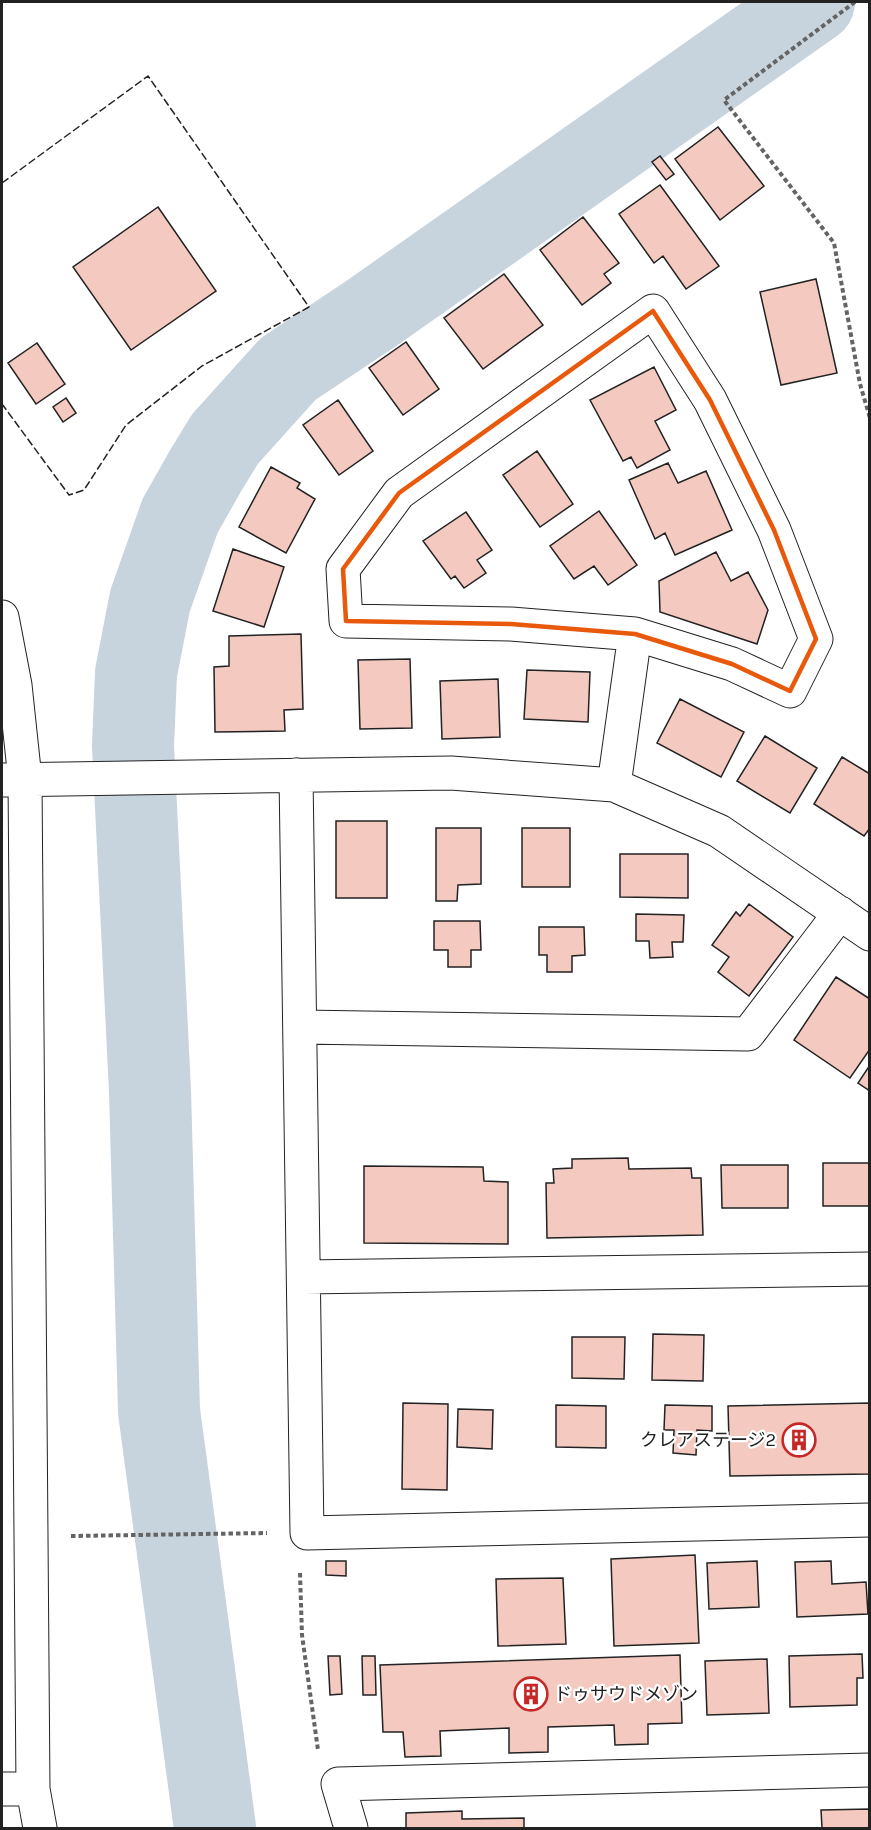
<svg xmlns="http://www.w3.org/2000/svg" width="871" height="1830" font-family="Karla,'Noto Sans JP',sans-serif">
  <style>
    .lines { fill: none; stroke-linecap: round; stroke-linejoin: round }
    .river { stroke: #c7d3dd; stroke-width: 82 }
    .building { fill: #f3c9c0; stroke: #222; stroke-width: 1.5 }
    .minor-casing { stroke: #222; stroke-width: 35 }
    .path { stroke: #646464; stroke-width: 4; stroke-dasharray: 4.5 3; stroke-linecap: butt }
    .minor { stroke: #fff; stroke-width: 33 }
    .fence { stroke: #222; stroke-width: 1.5; stroke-dasharray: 8 3; stroke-linecap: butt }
    .marked { fill: none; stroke: #e8590c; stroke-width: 4.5; stroke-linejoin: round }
    .labels { text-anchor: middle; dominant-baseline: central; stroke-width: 4.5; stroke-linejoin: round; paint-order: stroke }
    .poi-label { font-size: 18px; fill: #222; stroke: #fff; text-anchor: end }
  </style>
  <rect width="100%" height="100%" fill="#fff"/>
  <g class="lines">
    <path class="river" d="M215 1828 159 1411 150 1091 133 746 136 673 150 601 180 516 206 470 225 439 288 369 372 313 814 2"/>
  </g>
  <path class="building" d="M718 127 764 186 720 220 675 159Z
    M660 156 674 174 666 180 652 162Z
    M660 185 719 266 686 289 663 256 654 263 619 214Z
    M158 207 216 291 131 350 73 267Z
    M583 217 619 263 604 274 611 283 582 305 540 250Z
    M504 274 543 325 483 369 444 318Z
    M816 279 837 373 781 385 760 292Z
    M406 342 439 389 403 415 369 368Z
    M37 343 65 384 36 404 8 363Z
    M654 367 676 410 655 421 670 450 637 468 631 457 623 461 590 400Z
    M66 398 76 413 63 422 53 407Z
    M338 400 373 451 339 475 303 425Z
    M537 451 573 504 540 527 503 475Z
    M668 463 678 483 706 471 732 530 675 555 665 533 655 539 629 480Z
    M271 467 300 483 297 488 315 499 286 553 239 527Z
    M599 511 637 565 608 585 594 566 574 579 550 546Z
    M466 512 492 550 477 560 486 573 464 588 455 576 451 579 423 541Z
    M233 549 284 567 264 627 213 611Z
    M716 552 731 581 748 572 768 610 757 644 660 612 659 581Z
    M301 634 303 709 284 710 285 731 215 732 214 667 229 666V636Z
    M410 659 412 728 360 729 358 660Z
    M527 670 590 672 588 722 524 719Z
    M498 679 500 737 442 739 440 681Z
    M680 699 744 732 721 777 657 743Z
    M765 736 817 768 790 813 737 781Z
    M842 757 870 774V828L864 836 814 804Z
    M336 821H387V898H336Z
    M436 828H481V884L458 885 457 901H436Z
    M522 828H570V887H522Z
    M620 854H688V898L620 897Z
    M749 904 793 937 749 996 718 972 729 957 712 945 736 912 740 916Z
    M636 914 684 915 683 942H672L673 957 650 958 649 941H636Z
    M434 921H480L481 950H471V967H448V950H434Z
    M539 927H584L585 955 572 956V972H547V955H539Z
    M836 977 870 999V1049L850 1078 794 1040Z
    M870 1065V1091L858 1083Z
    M628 1158 629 1169 691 1168 692 1178H701L703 1235 547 1238 546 1183H554L553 1169 572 1168V1159Z
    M823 1163H870V1206H823Z
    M721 1165H788V1208H722Z
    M364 1166 483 1167 484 1181 508 1182V1244L364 1243Z
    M653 1334 704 1335 703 1381 652 1380Z
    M572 1337H625L624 1379 572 1378Z
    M403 1403 448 1404 447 1490 402 1489Z
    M870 1403V1474L730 1476 728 1406Z
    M556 1405 606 1406V1448L556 1447Z
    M665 1405 712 1406V1431L697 1430 696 1455 673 1453 674 1430H664Z
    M458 1409 493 1410 492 1449 457 1447Z
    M695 1555 699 1643 614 1646 611 1559Z
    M326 1561H346V1576L326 1575Z
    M757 1561 759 1607 709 1609 707 1563Z
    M831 1561 832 1584 866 1582 868 1614 797 1617 795 1562Z
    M563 1578 566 1644 498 1646 496 1579Z
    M862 1654 863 1678H857V1705L790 1707 789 1656Z
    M680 1655 682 1723 648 1724V1744L615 1745 614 1725 548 1727V1752L509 1753V1728L440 1731 441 1756 405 1757 403 1732H383L380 1665Z
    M328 1656H340L342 1694 330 1695Z
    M362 1656H375L376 1695H363Z
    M767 1659 769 1713 707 1715 705 1661Z
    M870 1809V1828H822L821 1810Z
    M462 1811V1819L524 1818V1828H406V1813Z"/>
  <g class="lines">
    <g class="minor-casing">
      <path id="minor" d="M2 617 15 685 25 779 33 1789 40 1828
        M296 775 307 1533 870 1520
        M2 780 451 773 614 785 719 831 870 934
        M614 785 635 634 511 624 346 621 343 569 399 493 653 311 710 400 774 530 816 639 790 691 732 664 635 634
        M301 1027 748 1034 840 913
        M304 1277 870 1269
        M2 1789H33
        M351 1828 338 1784 870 1770"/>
    </g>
    <path class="path" d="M855 2 724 100 834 243 860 384 870 418
      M71 1536 267 1533
      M300 1573 302 1635 318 1750"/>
    <use href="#minor" class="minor"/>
    <path class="fence" d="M2 183 148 76 309 307 202 366 126 425 84 490 69 495 2 404"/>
  </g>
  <path class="marked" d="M653 311 710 400 774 530 816 639 790 691 732 664 635 634 511 624 346 621 343 569 399 493Z"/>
  <defs>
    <g id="building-ring" transform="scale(1.725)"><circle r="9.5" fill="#fff" stroke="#c62828" stroke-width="1.5"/><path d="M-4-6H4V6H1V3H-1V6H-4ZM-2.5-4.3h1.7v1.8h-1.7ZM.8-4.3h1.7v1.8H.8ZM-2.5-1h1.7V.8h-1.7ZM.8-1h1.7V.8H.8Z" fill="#c62828"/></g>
  </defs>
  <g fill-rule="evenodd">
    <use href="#building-ring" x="799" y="1440"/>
    <use href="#building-ring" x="531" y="1694"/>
  </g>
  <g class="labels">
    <g class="poi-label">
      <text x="776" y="1440">クレアステージ2</text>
      <text x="554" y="1694" text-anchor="start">ドゥサウドメゾン</text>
    </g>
  </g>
  <rect width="871" height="1830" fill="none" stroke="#222222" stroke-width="6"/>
</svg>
